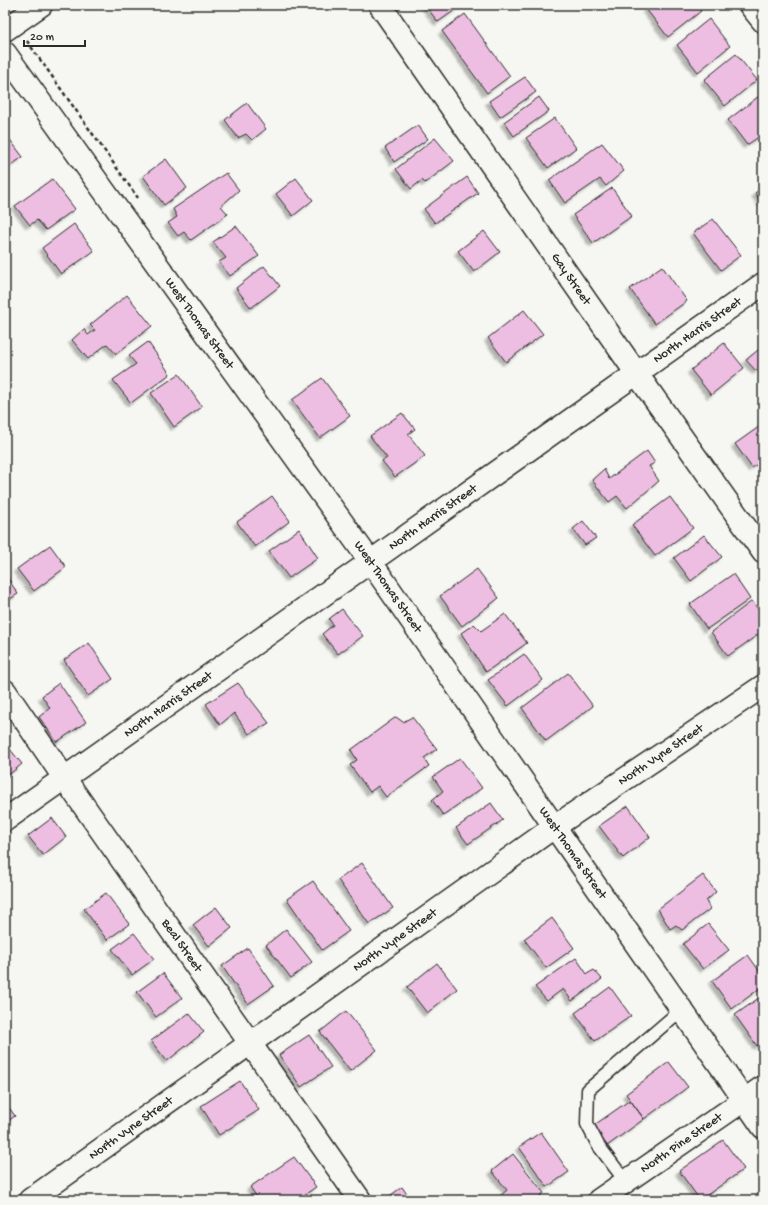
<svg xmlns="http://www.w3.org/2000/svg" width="768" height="1205" font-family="'Gochi Hand',sans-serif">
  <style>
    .building { fill: #edbee1; stroke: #2b2b2b; filter: url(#shadow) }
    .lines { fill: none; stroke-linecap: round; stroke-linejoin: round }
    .service-casing { stroke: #2b2b2b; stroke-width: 15 }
    .minor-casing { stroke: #2b2b2b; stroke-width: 25 }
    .primary-casing { stroke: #2b2b2b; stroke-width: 25 }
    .path { stroke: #2b2b2b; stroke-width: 2.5; stroke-dasharray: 4 3; stroke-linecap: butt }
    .service { stroke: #f6f6f2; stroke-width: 12 }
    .minor { stroke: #f6f6f2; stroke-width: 22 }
    .primary { stroke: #f6f6f2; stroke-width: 22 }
    .labels { text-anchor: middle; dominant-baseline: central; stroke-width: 3; stroke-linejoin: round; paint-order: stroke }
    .street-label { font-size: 13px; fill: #2b2b2b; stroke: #f6f6f2 }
  </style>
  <defs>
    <filter id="shadow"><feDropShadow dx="-3.5" dy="3.5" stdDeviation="1" flood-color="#0004"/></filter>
  </defs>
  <rect width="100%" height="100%" fill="#f6f6f2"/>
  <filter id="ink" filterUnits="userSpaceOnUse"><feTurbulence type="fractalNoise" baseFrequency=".025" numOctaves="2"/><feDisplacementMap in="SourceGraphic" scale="8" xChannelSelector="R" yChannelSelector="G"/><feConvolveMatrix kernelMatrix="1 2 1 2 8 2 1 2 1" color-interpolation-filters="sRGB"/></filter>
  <g filter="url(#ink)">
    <path class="building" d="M425 5H462L438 22Z
      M651 5H696L701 11 668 37 646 9Z
      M465 14 510 76 487 93 442 31Z
      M709 19 730 46 698 72 677 45Z
      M736 54 757 80 725 106 704 80Z
      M525 77 536 92 500 117 489 101Z
      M763 93V134L747 145 728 120Z
      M539 97 549 111 514 136 504 122Z
      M247 103 266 129 252 140 246 134 238 138 225 120Z
      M555 118 576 148 548 168 526 138Z
      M418 125 428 139 394 162 385 148Z
      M5 133 23 157 5 169Z
      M435 138 454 161 425 183 422 180 411 189 396 169Z
      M602 143 624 171 606 186 600 179 565 203 549 180Z
      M166 159 187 188 164 205 143 176Z
      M226 173 239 190 221 206 228 214 191 240 184 232 178 236 168 223 177 217 173 209Z
      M467 177 478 193 435 223 424 209Z
      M296 178 313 200 293 216 276 194Z
      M52 179 75 209 46 230 37 220 30 225 15 206Z
      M763 187V204L755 193Z
      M612 188 632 216 593 243 573 215Z
      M713 219 741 255 721 270 693 233Z
      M74 224 94 251 61 274 42 248Z
      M236 226 259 256 230 276 219 262 226 258 213 242Z
      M484 231 500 252 474 272 458 251Z
      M264 266 280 286 251 308 236 288Z
      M662 266 687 301 655 324 630 289Z
      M127 295 152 326 116 354 107 344 88 359 72 340 84 329 88 335 95 330 90 325Z
      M524 310 543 334 506 362 488 338Z
      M148 342 170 374 131 403 113 380 136 364 129 356Z
      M724 343 744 368 711 395 691 370Z
      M758 350 763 355V365L756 371 746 360Z
      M179 374 202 407 174 427 151 393Z
      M322 378 350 416 320 438 292 400Z
      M402 413 415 429 408 434 425 456 395 477 382 461 387 458 370 436Z
      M763 424V460L752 468 735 444Z
      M647 451 655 463 649 466 659 481 627 508 617 496 609 502 592 480 604 469 609 479Z
      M272 496 290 521 255 547 237 522Z
      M670 497 693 528 655 556 632 525Z
      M583 521 596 538 585 545 573 529Z
      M299 529 318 558 289 578 269 551Z
      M704 535 722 557 691 581 674 558Z
      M50 545 66 567 34 591 17 569Z
      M477 569 499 598 462 626 440 596Z
      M5 574 18 594 5 602Z
      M733 574 750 599 707 629 690 604Z
      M752 601 763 616V631L728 656 711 632Z
      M342 609 363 636 338 654 322 634 333 625 329 619Z
      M505 614 527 643 486 672 461 633 474 624 481 631Z
      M89 643 113 679 88 696 64 660Z
      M524 654 543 680 508 706 488 680Z
      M568 673 593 706 546 741 522 708Z
      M59 683 86 722 57 742 39 717 50 708 42 696Z
      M238 683 269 723 249 734 234 713 220 725 206 704Z
      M396 717 403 722 412 717 437 749 424 758 429 766 386 797 378 786 370 792 350 765 357 760 351 750Z
      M5 743 22 764 6 777 5 776Z
      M460 758 482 788 443 815 432 800 443 791 433 777Z
      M491 803 503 820 468 844 456 828Z
      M628 806 650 837 623 858 599 826Z
      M52 818 66 837 43 855 28 836Z
      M362 863 393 908 369 924 338 880Z
      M703 875 716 892 706 901 710 909 682 930 676 925 670 929 658 909Z
      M313 881 349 931 322 950 287 899Z
      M106 893 129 924 107 940 84 909Z
      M216 907 232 928 209 946 193 925Z
      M552 918 574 948 546 968 524 939Z
      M708 924 729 950 703 969 683 944Z
      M286 929 312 962 291 978 266 945Z
      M134 933 154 959 132 975 112 949Z
      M248 948 274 986 248 1004 222 966Z
      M748 955 763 976V986L732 1009 712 981Z
      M576 958 587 974 594 970 602 979 572 1001 563 989 547 1001 535 987Z
      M437 963 457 989 427 1013 407 987Z
      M163 973 182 998 156 1017 137 992Z
      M610 987 631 1016 595 1041 575 1013Z
      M763 995V1042L757 1046 735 1015Z
      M346 1011 377 1050 350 1071 320 1032Z
      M189 1013 204 1032 167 1061 151 1041Z
      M309 1035 331 1067 301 1087 279 1055Z
      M669 1062 688 1087 644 1119 626 1094Z
      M240 1081 259 1110 219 1135 201 1106Z
      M630 1100 644 1119 607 1146 593 1126Z
      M5 1102 15 1116 5 1123Z
      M541 1132 569 1172 547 1187 519 1147Z
      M723 1140 744 1169 700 1200 679 1171Z
      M513 1154 544 1193 535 1200H503L500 1196 507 1190 492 1171Z
      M294 1157 316 1187 297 1200H259L250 1187Z
      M402 1187 411 1200H388L387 1198Z"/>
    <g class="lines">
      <g class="service-casing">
        <path id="service" d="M626 1182 598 1145 587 1124 588 1090 681 1010"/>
      </g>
      <g class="minor-casing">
        <g id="minor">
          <path id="s1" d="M380 5 637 374 763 552"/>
          <path d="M750 5 763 21"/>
          <path d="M5 30 41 5"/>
          <path id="s2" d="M5 691 65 779 360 1200"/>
          <path id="s3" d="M5 820 763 284"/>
          <path id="s4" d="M30 1200 554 827 763 686"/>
          <path id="s5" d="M599 1200 763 1087"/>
        </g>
      </g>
      <g class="primary-casing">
        <g id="primary">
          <path id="s6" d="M5 53 370 561 763 1127"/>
        </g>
      </g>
      <path class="path" d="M27 41 138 198"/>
      <use href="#service" class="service"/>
      <use href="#minor" class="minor"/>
      <use href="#primary" class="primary"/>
    </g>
  </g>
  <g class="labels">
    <g class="street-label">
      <text stroke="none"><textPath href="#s1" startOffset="334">Gay Street</textPath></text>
      <text stroke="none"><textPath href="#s6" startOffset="333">West Thomas Street</textPath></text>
      <text stroke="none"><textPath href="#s3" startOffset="848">North Harris Street</textPath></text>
      <text stroke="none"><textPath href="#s3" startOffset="524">North Harris Street</textPath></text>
      <text stroke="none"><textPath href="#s6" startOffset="657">West Thomas Street</textPath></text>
      <text stroke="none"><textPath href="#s3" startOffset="200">North Harris Street</textPath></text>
      <text stroke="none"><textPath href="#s4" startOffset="772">North Vyne Street</textPath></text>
      <text stroke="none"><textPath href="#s6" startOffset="981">West Thomas Street</textPath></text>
      <text stroke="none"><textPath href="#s4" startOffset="448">North Vyne Street</textPath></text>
      <text stroke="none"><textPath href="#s2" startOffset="310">Beal Street</textPath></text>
      <text stroke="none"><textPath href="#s4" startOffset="124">North Vyne Street</textPath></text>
      <text stroke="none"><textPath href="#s5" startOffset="100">North Pine Street</textPath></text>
    </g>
  </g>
  <rect width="768" height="1205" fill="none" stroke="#f6f6f2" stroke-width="20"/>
  <rect x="10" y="10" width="748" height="1185" fill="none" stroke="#2b2b2b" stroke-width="1.5" filter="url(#ink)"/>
  <path d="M24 40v6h61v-6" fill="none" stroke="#2b2b2b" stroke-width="2"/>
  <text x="30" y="40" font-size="12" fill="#2b2b2b" stroke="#f6f6f2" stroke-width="3" paint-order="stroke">20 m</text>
</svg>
